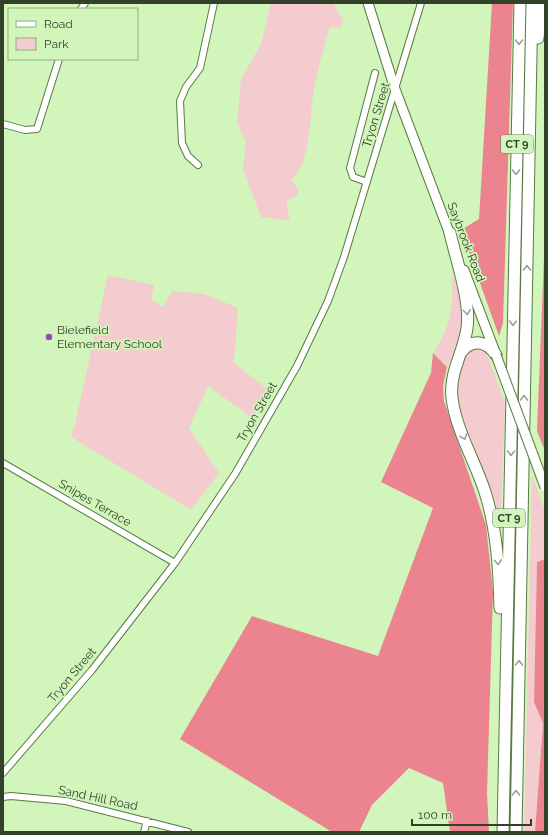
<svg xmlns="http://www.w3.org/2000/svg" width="548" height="835" font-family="Raleway,sans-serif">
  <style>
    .green { fill: #f4cccf }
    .forest { fill: #ec8490 }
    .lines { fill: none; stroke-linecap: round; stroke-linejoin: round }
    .street-casing { stroke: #5a7944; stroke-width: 8 }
    .secondary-casing { stroke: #5a7944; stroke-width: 11 }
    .highway-casing { stroke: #5a7944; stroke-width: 13 }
    .street { stroke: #fff; stroke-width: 6 }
    .secondary { stroke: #fff; stroke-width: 9 }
    .highway { stroke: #fff; stroke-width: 11 }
    .secondary-bridge-casing { stroke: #5a7944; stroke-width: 11; stroke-linecap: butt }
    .secondary-bridge { stroke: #fff; stroke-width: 9 }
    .oneway { stroke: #99a094 }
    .poi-dot { fill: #9549ba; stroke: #d1f5ba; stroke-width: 1.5 }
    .labels { text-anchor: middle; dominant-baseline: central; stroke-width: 3.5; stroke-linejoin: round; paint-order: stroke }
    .shield { fill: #d1f5ba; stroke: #627755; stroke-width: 1 }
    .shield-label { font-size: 11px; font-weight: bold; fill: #33412a }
    .street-label { font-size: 12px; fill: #33412a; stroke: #d1f5ba }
    .poi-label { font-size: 12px; fill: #33412a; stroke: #d1f5ba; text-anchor: start }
  </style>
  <rect width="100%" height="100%" fill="#d1f5ba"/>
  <path class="green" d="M271 3H331L335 6 343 21 340 28 330 27C324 46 318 69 314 89 309 114 312 163 291 180L298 189V195L286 202 290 221 261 217 243 169 246 142 237 123 241 79 261 44Z
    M452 272 464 310 461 337 448 367 433 353C453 322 453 307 452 272Z
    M108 275 154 285 151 299 163 307 172 291 204 294 238 308 234 363 271 392 252 418 208 386 189 428 219 473 191 510 71 437 75 424Z
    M476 348 484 350 487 354 505 403 500 537 495 503 460 410C455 391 455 356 476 348Z
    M532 475 545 511V559L537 562 534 702 543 723 535 832H524Z"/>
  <path class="forest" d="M492 3H513L503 323 499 336 461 230 479 219Z
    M545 233V451L537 431Z
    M433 353 447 367 443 386 444 401 486 525 493 592 487 793 489 832H450L443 783 409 768 372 805 359 832H332L180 739 252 616 378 656 433 508 381 482 431 373Z
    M545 559V832H535L543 723 534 702 537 562Z"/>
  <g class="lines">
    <g class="street-casing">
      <path id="street" d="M81 9 85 3
        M3 124 25 130 37 129 59 59
        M198 165 188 156 182 143 180 101 186 87 200 68 214 3
        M367 182 353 177 350 168 375 73
        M3 463 175 563
        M3 773 92 670 175 563 235 474 297 366 328 301 344 257 421 3
        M3 797 11 796 66 801 188 832
        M144 832 147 821"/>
    </g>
    <g class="secondary-casing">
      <path id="secondary" d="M368 3 395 89 452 240
        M464 270 495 352"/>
    </g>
    <g class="highway-casing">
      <path id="highway" d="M538 38 542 3
        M450 233C456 259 471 302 467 328 464 352 449 372 452 398 456 430 475 461 485 492 497 530 499 569 500 608
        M461 352C472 338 487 341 496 355
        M503 832 520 3
        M516 832 532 3"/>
    </g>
    <use href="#street" class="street"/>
    <use href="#secondary" class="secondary"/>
    <use href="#highway" class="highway"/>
    <g class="secondary-bridge-casing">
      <path id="secondary-bridge" d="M496 355 545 487"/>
    </g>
    <use href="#secondary-bridge" class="secondary-bridge"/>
  </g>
  <defs><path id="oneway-chevron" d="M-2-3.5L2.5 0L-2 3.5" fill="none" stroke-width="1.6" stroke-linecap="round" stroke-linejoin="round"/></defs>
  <g class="oneway">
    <use href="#oneway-chevron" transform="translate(519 42) rotate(91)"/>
    <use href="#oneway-chevron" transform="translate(516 172) rotate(91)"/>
    <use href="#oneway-chevron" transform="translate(527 268) rotate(-89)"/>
    <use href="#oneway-chevron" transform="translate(467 312) rotate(83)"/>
    <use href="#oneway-chevron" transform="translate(513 323) rotate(91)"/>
    <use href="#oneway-chevron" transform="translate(524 398) rotate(-89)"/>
    <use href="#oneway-chevron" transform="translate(464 437) rotate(69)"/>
    <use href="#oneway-chevron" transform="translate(511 453) rotate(91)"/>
    <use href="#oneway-chevron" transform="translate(498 562) rotate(85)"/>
    <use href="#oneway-chevron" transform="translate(519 663) rotate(-89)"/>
    <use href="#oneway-chevron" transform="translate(516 793) rotate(-89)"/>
  </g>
  <circle class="poi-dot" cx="49" cy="337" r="4"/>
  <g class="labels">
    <g class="shield">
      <rect x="501" y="135" width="32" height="18" rx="3"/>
      <rect x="493" y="509" width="32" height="18" rx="3"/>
    </g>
    <g class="shield-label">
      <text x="517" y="144">CT 9</text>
      <text x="509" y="518">CT 9</text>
    </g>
    <g class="street-label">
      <text transform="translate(376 115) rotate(-73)">Tryon Street</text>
      <text transform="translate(466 242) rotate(69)">Saybrook Road</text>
      <text transform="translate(257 412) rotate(-60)">Tryon Street</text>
      <text transform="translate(95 503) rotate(30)">Snipes Terrace</text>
      <text transform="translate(72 675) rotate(-50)">Tryon Street</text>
      <text transform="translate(98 798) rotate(12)">Sand Hill Road</text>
    </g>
    <g class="poi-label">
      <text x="57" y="330">Bielefield<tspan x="57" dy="14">Elementary School</tspan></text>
    </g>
  </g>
  <rect width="548" height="835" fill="none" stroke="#33412a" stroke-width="8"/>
  <rect x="8" y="8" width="130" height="52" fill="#d1f5ba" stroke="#92ad80"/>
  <rect x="16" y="21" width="20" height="6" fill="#ffffff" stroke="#92ad80"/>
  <text x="44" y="28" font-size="12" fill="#33412a">Road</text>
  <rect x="16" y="38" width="20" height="12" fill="#f4cccf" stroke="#92ad80"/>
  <text x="44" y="48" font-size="12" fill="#33412a">Park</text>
  <path d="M412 819v6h119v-6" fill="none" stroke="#33412a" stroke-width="2"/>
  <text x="418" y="819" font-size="12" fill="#33412a" stroke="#d1f5ba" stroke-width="3" paint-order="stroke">100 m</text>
</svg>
